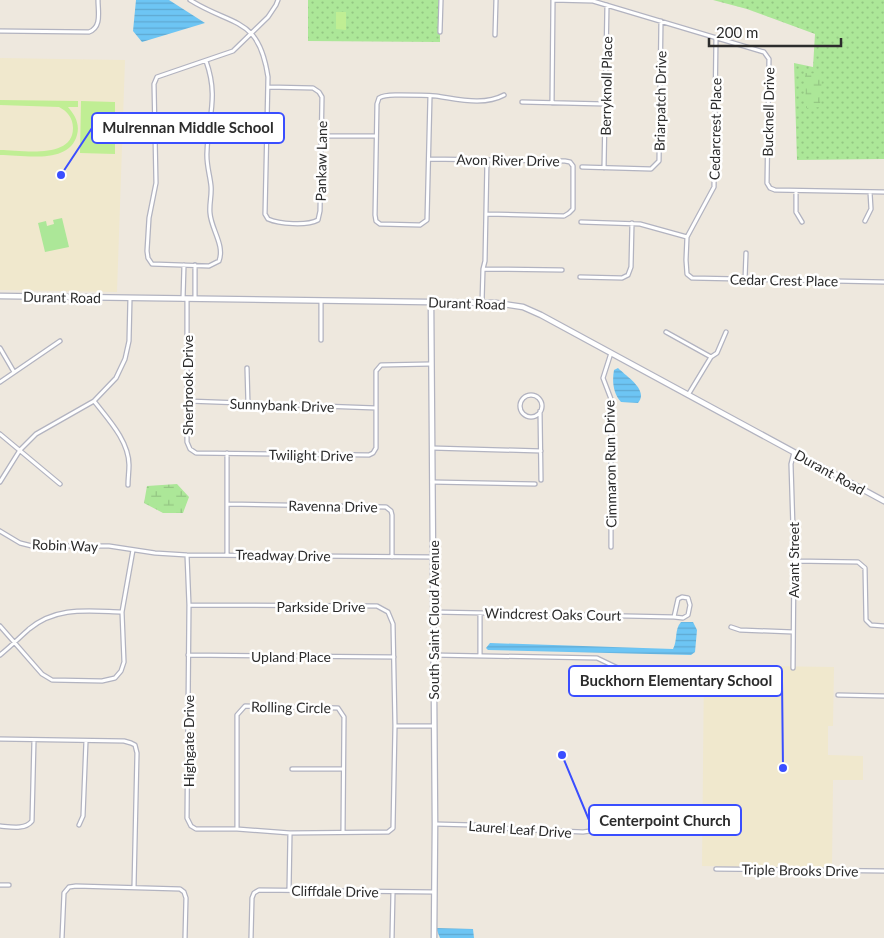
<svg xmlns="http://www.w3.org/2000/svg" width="884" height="938" font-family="Lato,sans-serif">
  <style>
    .education { fill: #f0e8cd }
    .grass { fill: url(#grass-dots) }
    .wetland { fill: url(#wetland-marsh) }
    .garden { fill: #ace798 }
    .pitch { fill: #c0ee94 }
    .water { fill: url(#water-rules) }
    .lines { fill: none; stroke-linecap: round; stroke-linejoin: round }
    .minor-casing { stroke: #b2b3c0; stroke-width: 5.5 }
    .tertiary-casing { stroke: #b2b3c0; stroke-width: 7 }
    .minor { stroke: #fff; stroke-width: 3 }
    .tertiary { stroke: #fff; stroke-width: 4.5 }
    .labels { text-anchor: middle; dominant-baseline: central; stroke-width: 5; stroke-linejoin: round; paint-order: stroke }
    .street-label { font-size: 14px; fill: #2c2c2c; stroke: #fff }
    .leader { fill: none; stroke: #3a4eff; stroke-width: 2 }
    .callout-dot { fill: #3a4eff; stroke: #fff; stroke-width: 2 }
    .callout { fill: #fff; stroke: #3a4eff; stroke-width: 2 }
    .callout-label { font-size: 15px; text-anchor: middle; font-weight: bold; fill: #2c2c2c }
  </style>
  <defs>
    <pattern id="grass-dots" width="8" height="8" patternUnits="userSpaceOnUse" patternTransform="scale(1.25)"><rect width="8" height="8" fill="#ace798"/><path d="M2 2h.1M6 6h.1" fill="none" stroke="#94c683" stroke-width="1.8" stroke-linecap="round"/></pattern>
    <pattern id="wetland-marsh" width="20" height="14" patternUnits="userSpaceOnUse" patternTransform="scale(1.25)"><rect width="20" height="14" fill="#ace798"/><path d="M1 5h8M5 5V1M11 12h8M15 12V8" fill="none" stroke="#94c683"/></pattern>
    <pattern id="water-rules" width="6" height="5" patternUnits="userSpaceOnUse" patternTransform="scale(1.25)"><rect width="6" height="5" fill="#6dc5f4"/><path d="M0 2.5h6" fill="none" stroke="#5fa9d1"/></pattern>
  </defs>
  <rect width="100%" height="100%" fill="#eee8de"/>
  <path class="education" d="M0 58 125 60 117 292 0 290Z
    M704 665 834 667 833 726H828V755L863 756V780H833L832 868 702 866Z"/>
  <path class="grass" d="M308 0H439L438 34H440V42L308 41Z
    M713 0H884V159L797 160 794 63 813 67 815 34 747 9Z"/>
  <path class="wetland" d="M805 73 822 74 820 107 806 108Z
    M177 484 189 497 183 513H163L144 503 147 486Z"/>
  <path class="garden" d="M62 218 69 247 45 252 38 223 46 221 47 226 54 224 53 220Z"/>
  <path class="pitch" d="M336 12H346V30L336 29Z
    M0 100 78 101V107H68C75 115 80 124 77 135 69 165 23 155 0 155V150C21 150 73 160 73 128 73 118 67 111 59 107L0 105Z
    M81 101 115 102V154L80 153Z"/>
  <path class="water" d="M136 0H169L205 23 142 42 133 31Z
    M618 368C627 377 649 390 638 403L621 402C613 393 612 381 614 370Z
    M681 622H693L697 630 695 652 691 655 488 650 486 648 490 643 673 649C678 640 674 630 681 622Z
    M436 928 473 929 474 938H440Z"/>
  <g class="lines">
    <g class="minor-casing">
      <path id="minor" d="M190 0C233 27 259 16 268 77L265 214 268 219C279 224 307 226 318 220L320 211 322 97 319 92 313 88 268 87
        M553 0 593 1 764 52 769 59 767 183 770 188 775 190 884 192
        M0 31 89 32C102 27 98 12 98 0
        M440 32 441 0
        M495 35 496 0
        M716 38 714 187 687 237 686 260 687 274 692 278 884 282
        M206 61C219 97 208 117 207 152 206 164 210 175 211 186 212 195 209 204 210 213 211 229 225 245 219 261L209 266 152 264 148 258 147 251 149 218 156 183 154 84 157 77 233 51 268 17 276 5 278 0
        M430 96 427 220 420 225 380 224 376 221 375 215 377 104 379 98C385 94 393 95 401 95 413 95 424 95 436 96 458 99 484 106 504 95
        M522 102 605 104
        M552 103 553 0
        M322 136H376
        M429 159 565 161 570 162 573 166V209L569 213 564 216 486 214
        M582 167 651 169 659 161 661 21
        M604 168 607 5
        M796 191V212L802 222
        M865 221 871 209 870 192
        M581 222 640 224 687 237
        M483 269 562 270
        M580 277 622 278 628 275 631 267 632 223
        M745 280 746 253
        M195 298V265
        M183 299 184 265
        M187 299V442L190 449 196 453 369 455 373 453 376 448V371L381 365 430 364
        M482 303 483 269 485 261 487 160
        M666 332 711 357
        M321 340V301
        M0 348 14 372
        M247 368 248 404
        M0 382 60 341
        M688 395 711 357 717 353 726 332
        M520 406a11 11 0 1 1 22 0a11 11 0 1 1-22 0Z
        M94 401C108 419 129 441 129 465 129 472 128 478 128 485
        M187 401 376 408
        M540 411 541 480
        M0 434 60 484
        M432 448 541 451
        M0 482 20 450 36 434 94 401 116 378 125 359 129 341 130 298
        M432 482 535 484
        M227 504 386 507 391 511 392 515V557
        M0 531 20 543 32 546H109L155 553 187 555 433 557
        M611 547V399L603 378 611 353
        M227 554V453
        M187 555 189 605 187 818 191 826 196 829H237L290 833 388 832 393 828 395 726 393 624 388 612 377 606 189 605
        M794 561 858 562 865 568 866 620 871 625 884 626
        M433 612 674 617 678 599 682 597 688 598 690 605 688 615 683 618 674 617
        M0 626 42 674 52 680 102 681 115 678 121 671 124 662 122 612 133 550
        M731 627 740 630 793 632
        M0 655C10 647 19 638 29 629 57 606 88 611 122 612
        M188 655 394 657
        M433 655 597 658 620 669
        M480 656V613
        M793 668 794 561 791 464 794 452
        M838 695 884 696
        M395 726H433
        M0 739 124 741 131 743 135 745 137 753 134 887
        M292 769H343
        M435 824 473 825 512 829 583 832 612 828 665 832
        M79 825 83 816 86 741
        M0 826C11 827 25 830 32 821L34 740
        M237 829V715L245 706 338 708 344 717 343 831
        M716 869 884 871
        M0 885H9
        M289 890 290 833
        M62 938 64 893 69 887 76 886 180 889 184 892 186 898 185 938
        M251 938 252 898 254 893 259 890 434 892
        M392 938 393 892"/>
    </g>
    <g class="tertiary-casing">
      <path id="tertiary" d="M0 296 496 303 523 307 541 315 884 501
        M431 302 435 824 434 938"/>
    </g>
    <use href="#minor" class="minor"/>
    <use href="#tertiary" class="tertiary"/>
  </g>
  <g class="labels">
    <g class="street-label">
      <text transform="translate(606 86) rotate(-89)">Berryknoll Place</text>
      <text transform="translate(660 101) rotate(-89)">Briarpatch Drive</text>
      <text transform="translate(768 112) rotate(-89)">Bucknell Drive</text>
      <text transform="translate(715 129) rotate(-89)">Cedarcrest Place</text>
      <text transform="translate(508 160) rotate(1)">Avon River Drive</text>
      <text transform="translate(321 161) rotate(-89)">Pankaw Lane</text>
      <text transform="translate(784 280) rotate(1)">Cedar Crest Place</text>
      <text transform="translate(62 297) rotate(1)">Durant Road</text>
      <text transform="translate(467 303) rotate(2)">Durant Road</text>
      <text transform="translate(187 385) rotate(-90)">Sherbrook Drive</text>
      <text transform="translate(282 405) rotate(2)">Sunnybank Drive</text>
      <text transform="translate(311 455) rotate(1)">Twilight Drive</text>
      <text transform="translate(610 464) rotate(-91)">Cimmaron Run Drive</text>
      <text transform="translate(830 472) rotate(29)">Durant Road</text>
      <text transform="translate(333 506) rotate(1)">Ravenna Drive</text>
      <text transform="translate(65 545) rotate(2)">Robin Way</text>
      <text transform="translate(283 555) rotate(1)">Treadway Drive</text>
      <text transform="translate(793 560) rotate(-90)">Avant Street</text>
      <text x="321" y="606">Parkside Drive</text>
      <text transform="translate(553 614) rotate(1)">Windcrest Oaks Court</text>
      <text transform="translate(433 620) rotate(-90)">South Saint Cloud Avenue</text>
      <text x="291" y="656">Upland Place</text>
      <text transform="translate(291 707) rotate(1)">Rolling Circle</text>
      <text transform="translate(188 741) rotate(-90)">Highgate Drive</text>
      <text transform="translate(520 829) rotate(4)">Laurel Leaf Drive</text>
      <text transform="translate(800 870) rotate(1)">Triple Brooks Drive</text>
      <text transform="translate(335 891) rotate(1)">Cliffdale Drive</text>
    </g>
  </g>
  <path class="leader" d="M61 175L92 128M783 768L782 681M562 755L589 820"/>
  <g class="callout-dot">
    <circle cx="61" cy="175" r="5"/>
    <circle cx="783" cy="768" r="5"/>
    <circle cx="562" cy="755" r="5"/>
  </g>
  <g class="callout">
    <rect x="92" y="113" width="192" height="30" rx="5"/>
    <rect x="569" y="666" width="213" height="30" rx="5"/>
    <rect x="589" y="805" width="152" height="30" rx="5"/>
  </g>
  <g class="callout-label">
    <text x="188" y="133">Mulrennan Middle School</text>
    <text x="676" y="686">Buckhorn Elementary School</text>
    <text x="665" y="826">Centerpoint Church</text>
  </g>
  <path d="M709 38v8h132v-8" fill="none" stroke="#2c2c2c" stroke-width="2.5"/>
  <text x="716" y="38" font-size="15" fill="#2c2c2c" stroke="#ffffff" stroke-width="4" paint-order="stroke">200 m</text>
</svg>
